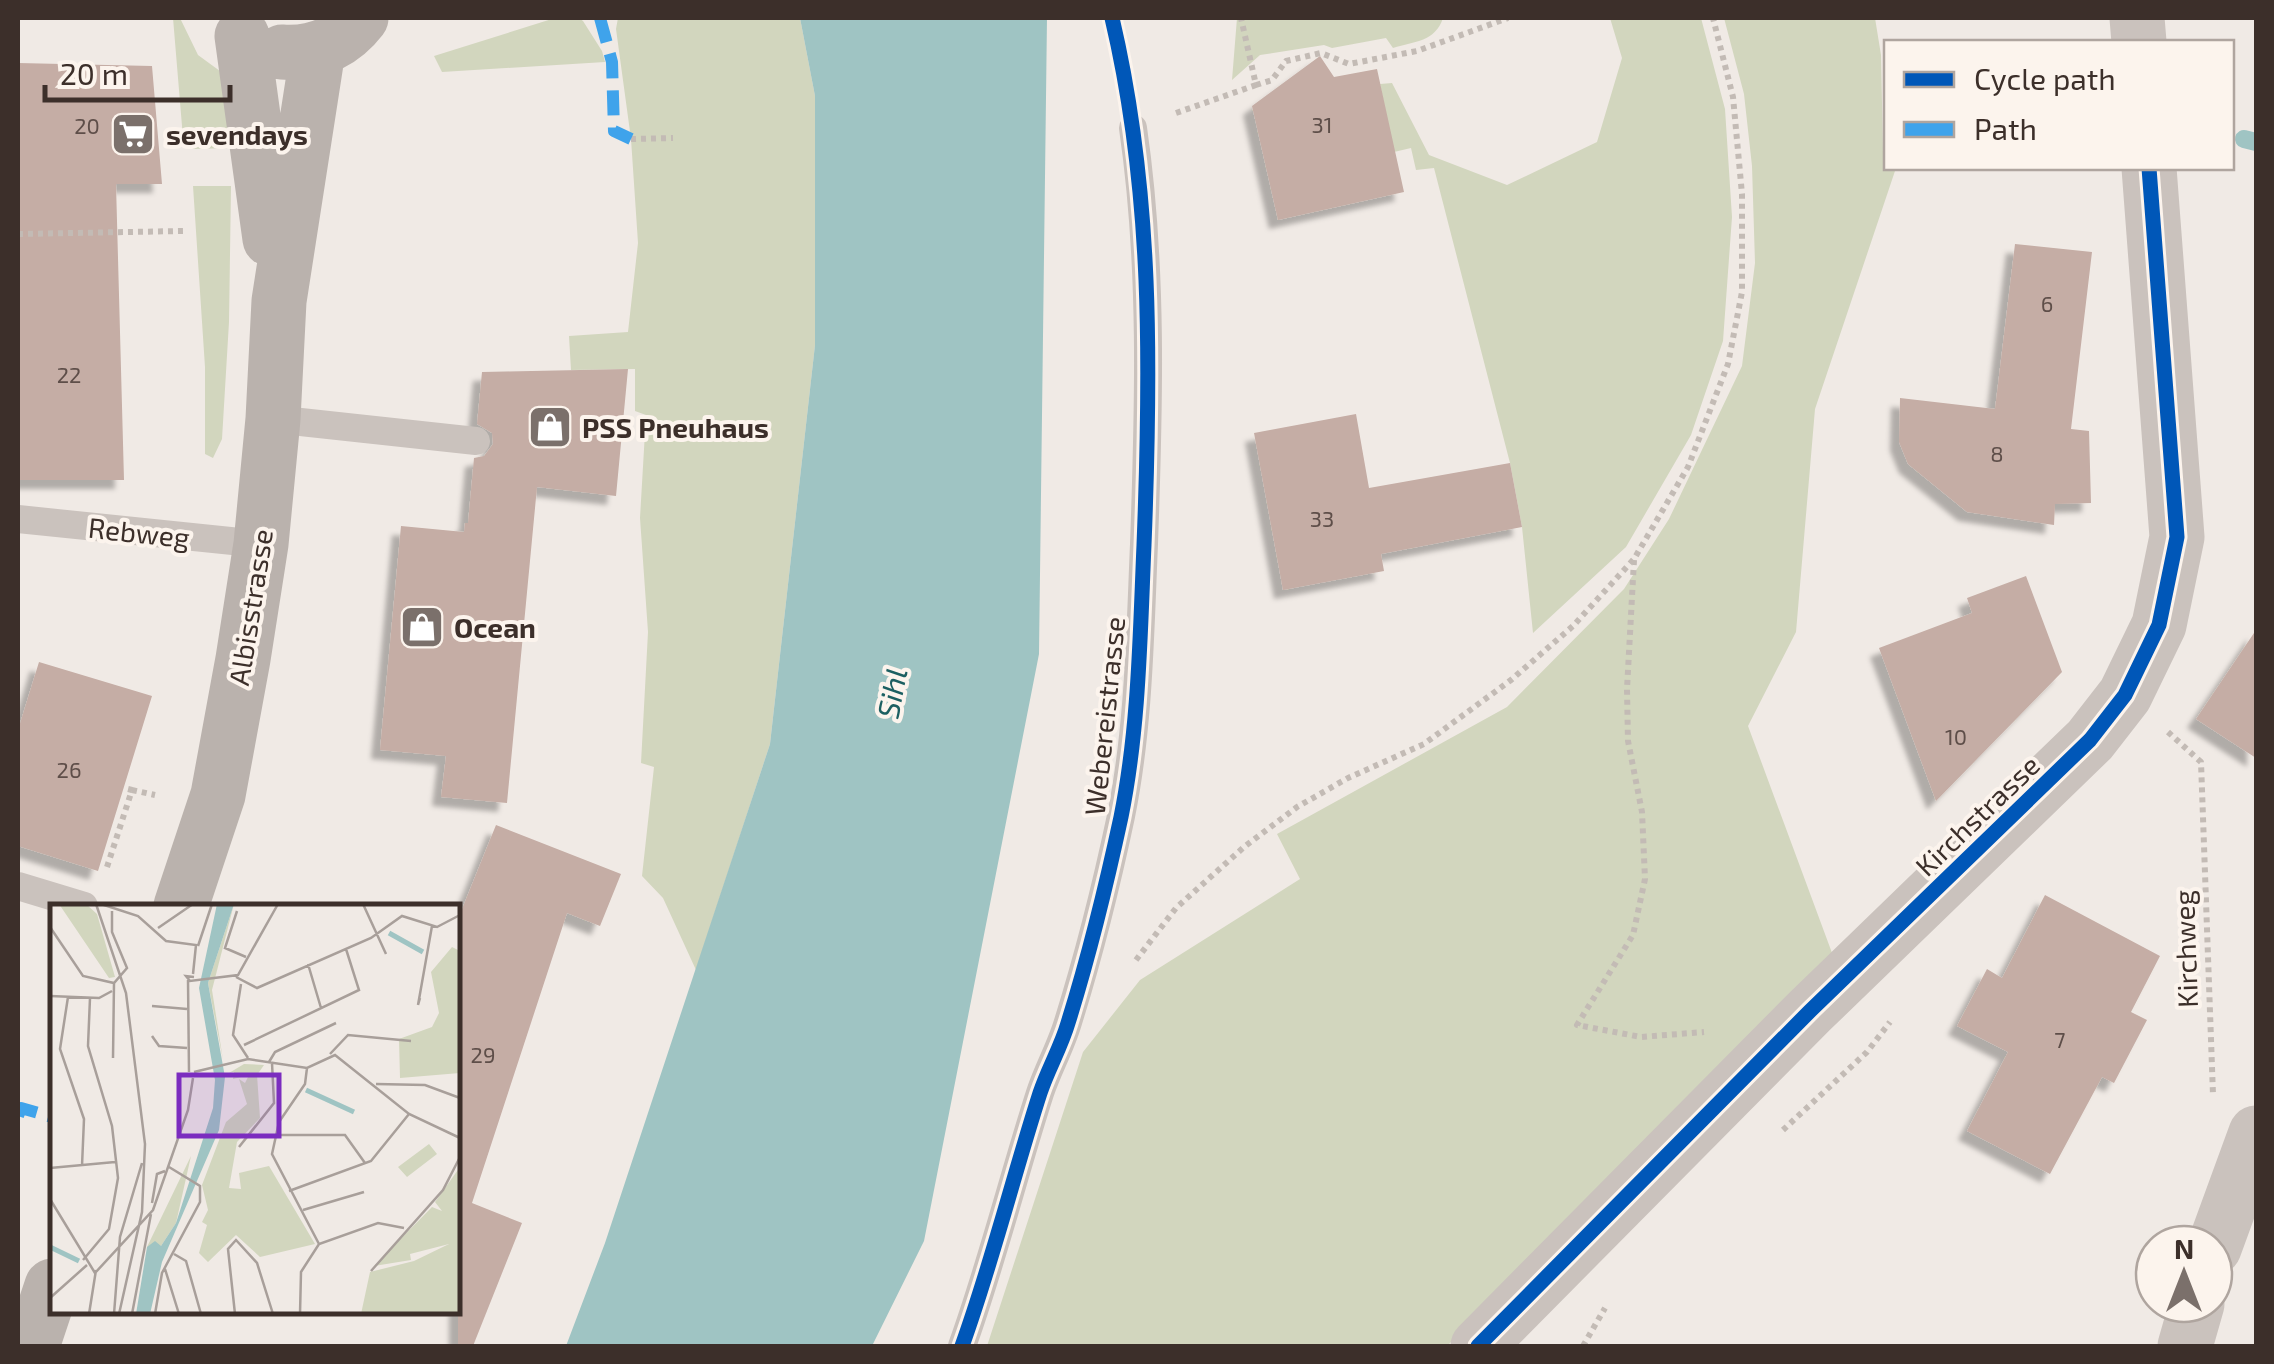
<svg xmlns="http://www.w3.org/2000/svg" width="2274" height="1364" font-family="'Exo 2',sans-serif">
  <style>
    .green { fill: #d2d6be }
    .water { fill: #9fc4c3 }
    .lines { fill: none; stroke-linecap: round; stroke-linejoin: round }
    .stream { stroke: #9fc4c3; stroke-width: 18 }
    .building { fill: #c5ada5; filter: url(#shadow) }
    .path { stroke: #c3bbb5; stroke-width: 6; stroke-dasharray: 5 5; stroke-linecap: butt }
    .service { stroke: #cac2bd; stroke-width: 28 }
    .minor { stroke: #cac2bd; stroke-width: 55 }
    .secondary { stroke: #bab2ad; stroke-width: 55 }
    .quiet { stroke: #3fa3eb; stroke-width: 12; stroke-dasharray: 25 12; stroke-linecap: butt }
    .cycleway-casing { stroke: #fcf4ed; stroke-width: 21 }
    .cycleway { stroke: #0057b8; stroke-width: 15 }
    .labels { text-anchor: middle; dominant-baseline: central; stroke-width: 8; stroke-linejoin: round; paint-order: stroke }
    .number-label { font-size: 22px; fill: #5e4e49 }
    .poi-label { font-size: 28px; font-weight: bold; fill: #3c2f2a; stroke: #fcf4ed; text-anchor: start }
    .street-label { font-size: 28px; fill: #3c2f2a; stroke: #fcf4ed }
    .water-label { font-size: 30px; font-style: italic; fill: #1c5f61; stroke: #fcf4ed }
    .inset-river { fill: none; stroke: #9fc4c3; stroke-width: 5 }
    .inset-road { fill: none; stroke: #a89f9a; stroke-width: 2.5 }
    .view { fill: #7b2cbf; fill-opacity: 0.15; stroke: #7b2cbf; stroke-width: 5 }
    .inset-edge { fill: none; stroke: #3c2f2a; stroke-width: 5 }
  </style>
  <defs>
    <filter id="shadow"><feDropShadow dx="-9" dy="9" stdDeviation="2.5" flood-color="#0004"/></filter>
  </defs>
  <rect width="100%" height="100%" fill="#f0eae5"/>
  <path class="green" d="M173 18H180L198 55 224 74 232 148 193 149 183 138Z
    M555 18H579L583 21 602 51 605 62 442 72 434 56Z
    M618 18H800L815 96V345L770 744 696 970 663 898 642 876 654 767 641 763 648 632 640 518 646 415 635 411V369L571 370 569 336 628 332 638 243 631 139 616 29Z
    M1237 18H1443C1435 42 1415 41 1393 48L1386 38 1332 48 1324 45 1260 55 1232 80Z
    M1610 18H1701L1725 109 1732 217 1723 341 1691 435 1626 547 1533 633 1522 527 1510 463 1434 168 1416 170 1411 148 1394 152 1380 84 1392 83 1429 155 1507 185 1597 142 1622 58Z
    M1724 18H1875L1881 55 1883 152 1886 153V168H1896L1815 409 1796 632 1748 726 1835 961 1447 1346H987L1083 1052 1140 980 1300 879 1277 834 1507 707 1624 589 1669 519 1742 366 1755 263 1752 166 1744 94Z
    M193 186H231L229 322 222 439 213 458 205 454V367Z"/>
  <path class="water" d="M800 18H1047L1039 654 924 1241 872 1346H566L605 1243 770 744 815 345V96Z"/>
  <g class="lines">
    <path class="stream" d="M2244 139 2256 142"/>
  </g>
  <path class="building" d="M1320 56 1334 77 1377 69 1404 192 1278 220 1252 106Z
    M18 63 152 66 162 184H116L124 480H18Z
    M2015 244 2092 252 2071 429 2089 431 2091 503 2055 504 2054 525 1967 512 1908 464 1899 442 1900 398 1995 409Z
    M628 369 616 496 537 487 507 803 441 797 446 756 380 750 401 526 464 532 465 523H468L474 458 484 456 493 444 492 433 477 424 482 372Z
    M1356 414 1369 488 1510 463 1522 527 1381 554 1384 571 1283 590 1254 433Z
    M2026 576 2062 672 1936 801 1879 648 1972 613 1967 598Z
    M2256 630V758L2196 719Z
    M39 662 152 696 98 871 18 846V730Z
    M496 825 621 874 600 926 567 913 472 1203 522 1223 473 1346H458V919Z
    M2045 895 2160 956 2131 1012 2147 1020 2114 1083 2102 1077 2050 1174 1967 1131 2008 1052 1957 1026 1987 969 2002 978Z"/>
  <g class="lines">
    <path class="path" d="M1256 85 1272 80 1286 61 1321 53 1349 64 1417 51 1508 18
      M1176 113 1256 85 1241 18
      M631 139 673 138
      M18 234 183 231
      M1634 560 1627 689 1628 741 1642 812 1645 879 1633 935 1577 1025 1641 1037 1704 1032
      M2168 732 2201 762 2213 1095
      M132 790 155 795
      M107 867 132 790 124 788
      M1136 960 1176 908 1244 847 1297 807 1348 778 1424 744 1511 680 1573 626 1634 559 1688 467 1728 364 1742 292V194L1733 97 1713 18
      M1783 1130 1867 1052 1890 1022
      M1583 1346 1605 1308"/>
    <path class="service" d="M273 419 476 441
      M18 519 261 544
      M18 886 84 906
      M962 1346C992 1263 1013 1177 1040 1093 1048 1069 1061 1046 1068 1022 1088 958 1107 882 1121 816 1139 727 1140 635 1144 544 1149 405 1153 266 1133 128"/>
    <path class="minor" d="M2137 18 2139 42
      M2214 1248 2256 1133
      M1478 1346 1810 1011 2090 740 2125 695 2159 625 2177 537 2149 168
      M2185 1346 2197 1304"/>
    <path class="secondary" d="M242 36 270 239
      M282 52C314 54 341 44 361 18
      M181 906 218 795 243 659 261 544 273 419 279 301 318 50
      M32 1346 52 1286"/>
    <path class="quiet" d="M600 18 612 62 614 131 631 139
      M18 1116 21 1108 52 1117"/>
    <g class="cycleway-casing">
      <path id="cycleway" d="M962 1346C992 1263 1013 1177 1040 1093 1048 1069 1061 1047 1068 1023 1088 959 1107 882 1121 817 1139 728 1140 636 1144 545 1151 367 1153 192 1112 18
        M1478 1346 1810 1011 2090 740 2125 695 2159 625 2177 537 2149 168"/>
    </g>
    <use href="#cycleway" class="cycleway"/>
  </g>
  <defs>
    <g id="supermarket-square" transform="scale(2.25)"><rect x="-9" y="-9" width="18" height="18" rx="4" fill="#7b706b" stroke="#fcf4ed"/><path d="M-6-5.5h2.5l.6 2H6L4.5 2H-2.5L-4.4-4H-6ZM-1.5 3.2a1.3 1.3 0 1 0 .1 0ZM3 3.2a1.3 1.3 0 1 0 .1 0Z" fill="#fff"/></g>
    <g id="shop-square" transform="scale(2.25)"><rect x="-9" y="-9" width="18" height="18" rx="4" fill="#7b706b" stroke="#fcf4ed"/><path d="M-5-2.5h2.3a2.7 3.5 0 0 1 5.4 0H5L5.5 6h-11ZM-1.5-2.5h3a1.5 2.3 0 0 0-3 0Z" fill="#fff"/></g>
  </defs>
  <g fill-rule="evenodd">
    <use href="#supermarket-square" x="133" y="134"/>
    <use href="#shop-square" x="550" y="427"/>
    <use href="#shop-square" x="422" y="627"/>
  </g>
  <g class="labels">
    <g class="number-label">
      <text x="1322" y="124">31</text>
      <text x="87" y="125">20</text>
      <text x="2047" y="303">6</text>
      <text x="69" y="374">22</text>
      <text x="1997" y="453">8</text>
      <text x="1322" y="518">33</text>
      <text x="1956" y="736">10</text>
      <text x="69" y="769">26</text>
      <text x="2060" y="1039">7</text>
      <text x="483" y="1054">29</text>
    </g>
    <g class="poi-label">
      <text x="166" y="134">sevendays</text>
      <text x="582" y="427">PSS Pneuhaus</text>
      <text x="454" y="627">Ocean</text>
    </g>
    <g class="street-label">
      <text transform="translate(139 532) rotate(6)">Rebweg</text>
      <text transform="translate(250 607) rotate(-81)">Albisstrasse</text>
      <text transform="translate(1104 716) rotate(-84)">Webereistrasse</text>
      <text transform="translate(1977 815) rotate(-44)">Kirchstrasse</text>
      <text transform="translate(2185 949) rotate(-92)">Kirchweg</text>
    </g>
    <g class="water-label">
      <text transform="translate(891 693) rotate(-79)">Sihl</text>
    </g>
  </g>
  <g transform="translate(50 904)">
    <rect width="410" height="410" fill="#f0eae5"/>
    <path d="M9 0H36L47 10 65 73 59 74ZM184 0 162 86 173 156 158 79ZM402 43 410 47V169L350 174 349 135 382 123 389 109 381 68ZM194 160 214 161 207 171 210 214 187 238 179 284 191 285 189 269 219 262 265 340 210 353 186 331 158 358 149 349 157 321 152 318 158 306 152 281 176 218 197 200 189 175 195 179 199 171 183 175 184 168 179 169ZM379 240 387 250 357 273 348 263ZM141 252 126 319 111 342 97 343ZM410 263V410H311L320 368 364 357 399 340 360 350 361 356 324 362 382 303 392 307 385 298Z" fill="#d2d6be"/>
    <path d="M167 0H184L158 79 175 173 169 226 112 358 100 410H86L97 343 105 337 111 342 126 319 163 204 165 176 149 84Z" fill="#9fc4c3"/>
    <path class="inset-river" d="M339 29 373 48M256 186 304 208M0 343 29 357"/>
    <path class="inset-road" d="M46 0 76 89 95 240 92 308 69 410M51 0 88 12 116 37 146 41 143 70M313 0 336 50M187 7 175 44 196 53M0 23 33 72 64 79 77 64 62 28V7M108 24 143 0M148 42 162 0M258 60 271 104M144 73 136 72 140 77 188 71 228 0M186 73 207 84 321 34 352 12 387 23 410 11M138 76 139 168M191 80 183 131 198 154M0 92 49 94 62 87M18 93 10 145 34 215 32 262M370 94 368 101 382 22M102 102 137 105M102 132 109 142 137 144M194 141 309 86 296 45M280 150 298 131 361 137M63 154 64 79M219 158 225 148 286 119M257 164 255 180 229 218 222 250 269 340M144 168 198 155 257 164 285 151 359 210 410 234M326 180 375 181 410 194M225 231H295L315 259M189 243 224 199 222 159M0 264 65 258M239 287 321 257 359 210M0 295 45 369M102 299 107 270 115 267M253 306 314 288M124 350 136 357 151 410M33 356 59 325 68 274 62 222 38 142 40 94M115 365 129 410M321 367 393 286 410 253M45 369 103 306 138 206 143 174M0 394 37 361M39 410 46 366M64 410 70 333 92 259M82 410 101 310M105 410 112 369 150 298V282L119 263M185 410 178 345 186 336 207 359 223 410M250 410 251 368 269 340 328 319 354 324"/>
    <path class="view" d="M129 171H229V232H129Z"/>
    <rect width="410" height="410" class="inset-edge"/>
  </g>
  <rect width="2274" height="1364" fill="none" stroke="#3c2f2a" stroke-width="40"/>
  <rect x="1884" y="40" width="350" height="130" fill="#fcf4ed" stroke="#afa59f" stroke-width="2.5"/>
  <rect x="1904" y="72" width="50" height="15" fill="#0057b8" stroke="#afa59f" stroke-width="2.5"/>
  <text x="1974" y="90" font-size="30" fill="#3c2f2a">Cycle path</text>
  <rect x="1904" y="122" width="50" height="15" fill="#3fa3eb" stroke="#afa59f" stroke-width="2.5"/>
  <text x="1974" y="140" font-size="30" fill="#3c2f2a">Path</text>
  <g transform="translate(2184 1274)"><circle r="48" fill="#fcf4ed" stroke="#afa59f" stroke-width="2.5"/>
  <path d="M0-8L18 38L0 25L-18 38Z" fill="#7b706b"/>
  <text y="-15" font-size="28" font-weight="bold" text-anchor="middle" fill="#3c2f2a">N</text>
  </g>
  <path d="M45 85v15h185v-15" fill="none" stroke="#3c2f2a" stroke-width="5"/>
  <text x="60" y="85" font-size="30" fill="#3c2f2a" stroke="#fcf4ed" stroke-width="8" paint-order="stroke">20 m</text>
</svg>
